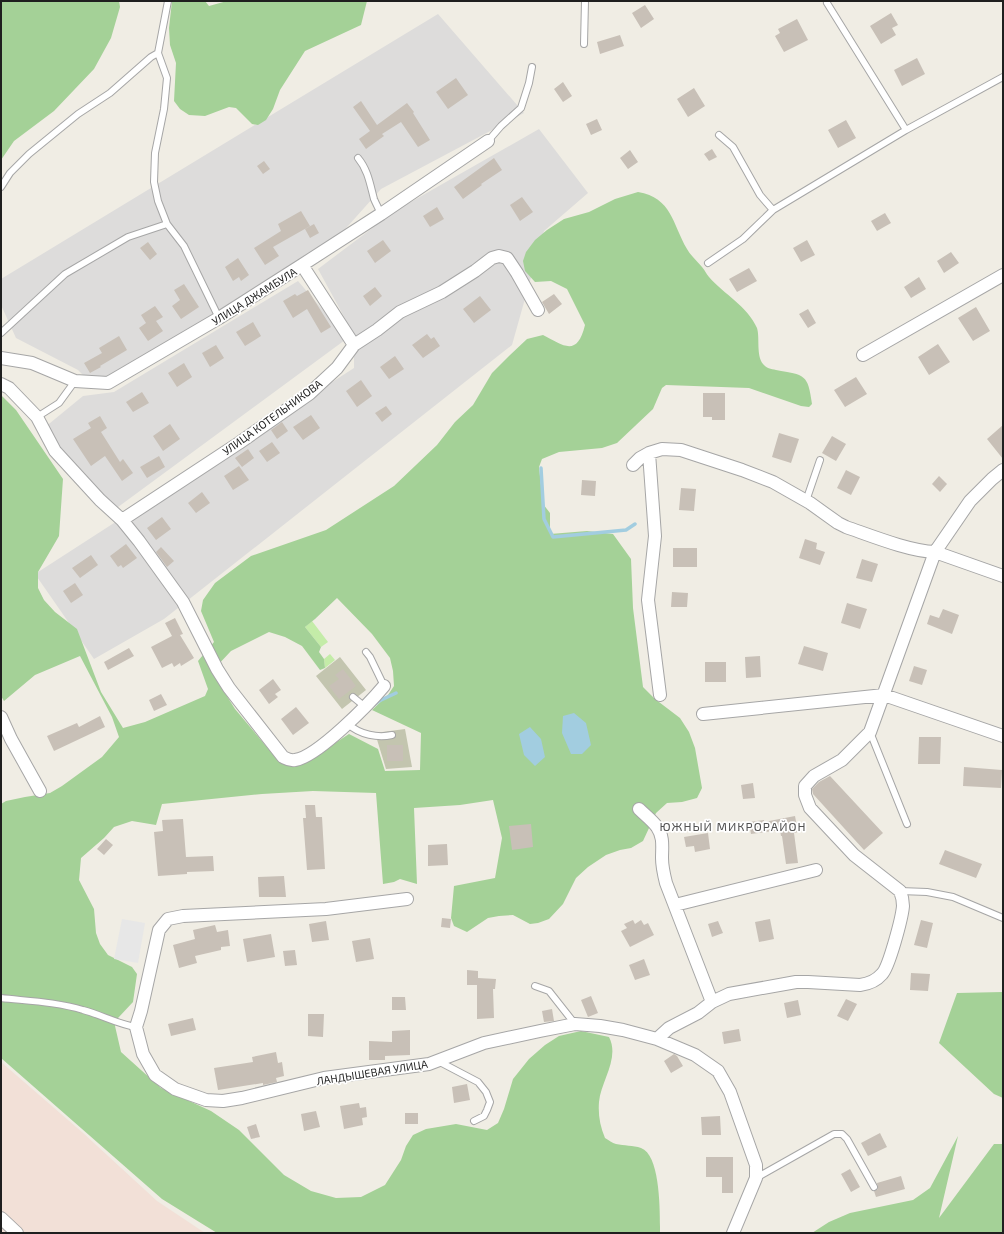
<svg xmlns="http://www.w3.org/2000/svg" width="1004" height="1234" font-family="'Exo 2',sans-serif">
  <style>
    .residential { fill: #dddcdb }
    .military { fill: #f2e0d7 }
    .construction { fill: #c3c5af }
    .grass { fill: #c4eca8 }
    .forest { fill: #a4d197; fill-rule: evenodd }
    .parking { fill: #e7e7e7 }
    .water { fill: #a2cde0 }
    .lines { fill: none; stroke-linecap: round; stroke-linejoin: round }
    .stream { stroke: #a2cde0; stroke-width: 3.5 }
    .building { fill: #c8c0b7 }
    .service-casing { stroke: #a6a6a6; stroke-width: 8 }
    .minor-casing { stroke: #a6a6a6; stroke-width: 14 }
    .service { stroke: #fff; stroke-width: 6 }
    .minor { stroke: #fff; stroke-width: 12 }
    .labels { text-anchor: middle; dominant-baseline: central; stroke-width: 3.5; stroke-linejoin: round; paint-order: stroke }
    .street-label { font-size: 11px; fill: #1f1f1f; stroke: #fff }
    .neighbourhood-label { font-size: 12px; letter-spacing: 1px; fill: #525252; stroke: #fff }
  </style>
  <rect width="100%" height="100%" fill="#f0ede4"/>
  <path class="residential" d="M438 14 524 113 381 189 331 245 106 382 87 379 78 370 16 338 1 305V279Z
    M539 129 588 193 544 231 512 345 164 619 94 659 35 574 354 368V335L318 269 395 211Z
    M298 281 322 309 345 340 114 510 44 428 83 396 114 392Z"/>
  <path class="military" d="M1 1062 83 1133 157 1201 205 1233H1Z"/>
  <path class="construction" d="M340 657 366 690 342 709 316 676Z
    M405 729 412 767 386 769 375 733Z"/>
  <path class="grass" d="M312 621 328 642 321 647 305 627Z
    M330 654 335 660 325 668 324 659Z"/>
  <path class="forest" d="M1 1H119L120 7 111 38 94 69 54 111 14 141 1 160Z
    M172 1H205L209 6 227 1H367L361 25 305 51 280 90 273 109 266 120 258 125 252 124 236 108 229 107 205 116 189 115 180 109 174 101 176 63 170 45 169 28Z
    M638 192C672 198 672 223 687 249 691 256 697 261 702 267 705 270 706 274 709 277 724 294 748 307 757 328 760 338 756 355 763 364 766 368 771 369 776 370 805 375 808 374 812 404L809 407 801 406 749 388 666 385 662 388 653 409 617 443 602 448 559 452 542 459 539 467 543 504 550 513V534L587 531 613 534 631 559 633 608 643 687 655 699 680 718 689 732 695 748 702 788 697 798 682 802 667 803 656 813 643 841 631 848 620 850 606 855 588 867 576 878 563 904 549 919 538 923 530 924 513 915 499 916 488 918 467 932 454 926 451 918 454 886 495 878 502 838 493 800 460 805 414 808 417 884 400 879 394 882 383 884 376 793 313 791 262 794 162 804 156 825 132 821 114 827 104 838 81 858 79 880 94 909 96 933 100 944 108 955 132 967 137 974 133 1002 118 1018 115 1026 121 1052 161 1088 211 1111 239 1130 284 1175 311 1191 336 1198 361 1197 385 1185 401 1160 406 1146 413 1135 426 1129 456 1124 487 1130 498 1123 504 1109 513 1079 529 1059 545 1045 559 1036 581 1031 609 1037C620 1058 601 1081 599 1102 598 1115 600 1126 605 1138 609 1140 612 1143 616 1144 624 1146 633 1145 641 1148 661 1155 660 1214 660 1233H217L162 1199 1 1058V804L6 801 25 797 50 793 62 786 102 757 119 737 112 717 80 656 35 675 4 701 1 696V395L16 410 63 479 59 536 38 572V588L44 600 55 612 77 629 101 692 123 728 145 722 205 696 208 689 198 661 214 642 201 611 203 600 215 583 251 556 326 530 394 486 437 445 455 422 473 405 492 373 509 356 527 339 543 335C563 345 577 358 585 325L567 289 551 281 535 282 525 271 523 261 526 252 535 240 547 230 564 219 589 212 615 199ZM337 598 372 634 390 658 393 671 394 686 388 695 372 710 421 733 420 770 385 771 378 749 349 734 303 764 285 760 271 752 235 709 215 677V668L231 651 269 632 285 637 302 646 320 670 325 668 324 659 319 652 321 647 305 627 315 619Z
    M1003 992V1098L994 1094 939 1043 957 993Z
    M958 1136 939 1218 994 1144H1003V1233H812L829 1222 850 1213 913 1200 930 1188Z"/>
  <path class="parking" d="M122 919 145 923 138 963 114 959Z"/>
  <path class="water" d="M574 713 586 723 591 745 582 754H571L562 733 563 716Z
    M530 727 541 739 545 757 535 766 524 755 519 734Z"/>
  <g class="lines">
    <path class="stream" d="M541 468 544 519 553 537 626 530 635 524
      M374 705 379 701 396 693"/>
  </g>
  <path class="building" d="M645 5 654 19 641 28 632 13Z
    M891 13 898 25 892 28 896 35 881 44 870 26Z
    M797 19 808 40 784 52 775 36 780 33 778 29Z
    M620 35 624 46 600 54 597 42Z
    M917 58 925 74 902 86 894 70Z
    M456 78 468 95 448 109 436 92Z
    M563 82 572 96 563 102 554 89Z
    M694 88 705 106 688 117 677 99Z
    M361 101 377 125 407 103 414 112 413 113 430 140 418 147 401 122 382 134 384 136 366 149 359 139 370 131 353 107Z
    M597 119 602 130 591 135 586 124Z
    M846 120 856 138 838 148 828 130Z
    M712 149 717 157 709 161 704 154Z
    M630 150 638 162 628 169 620 158Z
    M494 158 502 170 481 184 482 185 463 199 454 187Z
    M264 161 270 169 263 174 257 166Z
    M522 197 533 212 520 221 510 205Z
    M437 207 444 219 430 227 423 216Z
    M301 211 310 226 273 247 279 256 265 265 254 248 281 231 278 224Z
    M885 213 891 223 877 231 871 221Z
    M314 224 319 233 310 238 305 229Z
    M383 240 391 251 375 263 367 251Z
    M807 240 815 255 801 262 793 248Z
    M148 242 157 254 150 260 140 248Z
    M951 252 959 263 944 273 937 261Z
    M238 258 249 275 241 281 239 277 233 281 225 267Z
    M749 268 757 281 737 292 729 279Z
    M919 277 926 289 911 298 904 287Z
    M184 284 199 307 181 319 172 306 180 300 174 290Z
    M375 287 382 296 370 306 363 296Z
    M308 290 331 327 321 333 307 309 293 318 283 301 295 294 297 296Z
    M554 294 562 304 549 314 542 302Z
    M480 296 491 310 474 323 463 309Z
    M155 306 163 317 156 321 163 331 148 341 139 328 146 323 141 315Z
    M976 307 990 331 973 341 958 318Z
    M808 309 816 323 808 328 799 314Z
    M253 322 261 336 245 346 236 332Z
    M427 334 431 339 434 337 440 346 423 358 412 345Z
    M119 336 127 350 100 366 101 367 90 373 84 363 102 353 99 348Z
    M938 344 950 362 929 375 918 357Z
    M216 345 224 358 210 367 202 353Z
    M395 356 404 369 389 379 380 367Z
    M184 363 192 377 177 387 168 373Z
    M856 377 867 394 845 407 834 390Z
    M361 380 372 396 357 407 346 391Z
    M142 392 149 403 133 412 126 402Z
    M703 393H725V420H712V417H703Z
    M386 406 392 414 382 422 375 413Z
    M311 415 320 428 303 440 293 427Z
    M100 416 107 428 101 432 120 462 123 459 133 473 122 481 105 456 91 466 73 439 91 428 88 423Z
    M282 422 288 431 277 439 271 430Z
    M170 424 180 439 163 451 153 436Z
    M1003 425V459L987 439Z
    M779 433 799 439 791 463 772 457Z
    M832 436 846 444 836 461 822 453Z
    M272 442 280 453 267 462 259 451Z
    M248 449 254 458 242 467 235 458Z
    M159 456 165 467 147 478 140 467Z
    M239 466 249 480 233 490 224 476Z
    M846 470 860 477 851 495 837 488Z
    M939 476 947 484 940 492 932 484Z
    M582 480 596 481 595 496 581 495Z
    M681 488 696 489 694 511 679 510Z
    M202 492 210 503 196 513 188 503Z
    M162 517 171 529 156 540 147 528Z
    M805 539 817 543 816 549 825 552 820 565 799 558Z
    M126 544 137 558 123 568 121 565 118 567 110 556Z
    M161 547 174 561 167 567 156 552Z
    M673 548H697V567H673Z
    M91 555 98 565 80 578 72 568Z
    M862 559 878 564 872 582 856 578Z
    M75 583 83 595 71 603 63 591Z
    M672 592 688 593 687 607H671Z
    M847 603 867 609 860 629 841 623Z
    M943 609 959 615 952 634 927 624 930 615 939 618Z
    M175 618 183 634 180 635 194 658 181 666 180 663 174 667 172 663 162 668 151 647 172 636 165 623Z
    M804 646 828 653 823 671 798 664Z
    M129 648 134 656 108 670 104 662Z
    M760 656 761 677 746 678 745 657Z
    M705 662H726V682H705Z
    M914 666 927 670 922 685 909 681Z
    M343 669 356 686 339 699 329 686 339 679 335 675Z
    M273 679 281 690 275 694 278 697 269 704 259 690Z
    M161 694 167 705 154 711 149 700Z
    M296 707 309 723 293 735 281 719Z
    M100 716 105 727 54 751 47 736 77 723 79 727Z
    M919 737H941L940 764H918Z
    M387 745H403V761H387Z
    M964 767 1002 770 1001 788 963 786Z
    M830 776 883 833 864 850 813 794 812 789 819 782Z
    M753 783 755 798 743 799 741 785Z
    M305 805H315L316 817H322L325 869 307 870 303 818H306Z
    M795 816 798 832 794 833 798 863 786 864 782 836H781L780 830 751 834 749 822 764 820V822Z
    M183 819 186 857 213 856 214 871 187 872V874L158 876 154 832 163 831 162 820Z
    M531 824 533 847 512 850 509 826Z
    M708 833 710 849 695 852 694 846 686 847 684 837Z
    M106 839 113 845 104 855 97 849Z
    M447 844 448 865 428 866V845Z
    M945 850 982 864 976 878 939 864Z
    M284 876 286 897H259L258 877Z
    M442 918 451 919 450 928 441 927Z
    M770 919 774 939 759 942 755 922Z
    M633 920 635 924 641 920 644 925 648 923 654 935 630 947 621 931 627 928 624 924Z
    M921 920 933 923 927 948 914 945Z
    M326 921 329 940 312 942 309 924Z
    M718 921 723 933 712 937 708 924Z
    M215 925 217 932 228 930 230 946 221 947V950L195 956 197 963 179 968 173 945 195 939 193 930Z
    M271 934 275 957 247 962 243 939Z
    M370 938 374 959 356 962 352 941Z
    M295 950 297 965 285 966 283 951Z
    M644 959 650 975 635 980 629 965Z
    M467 970 478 971V978L496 979 495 989H493L494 1018 477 1019V985H467Z
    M911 973 930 974 928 991 910 990Z
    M591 996 598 1013 588 1017 581 1000Z
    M392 997H405L406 1010H392Z
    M846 999 857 1004 848 1021 837 1016Z
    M798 1000 801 1015 787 1018 784 1003Z
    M552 1009 554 1021 544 1022 542 1011Z
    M308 1014H324L323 1037 308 1036Z
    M193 1018 196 1030 171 1036 168 1024Z
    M739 1029 741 1041 724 1044 722 1032Z
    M410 1030V1055L385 1056V1060H369V1041L392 1042V1031Z
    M276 1052 278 1063 282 1062 284 1076 276 1078 277 1082 263 1085V1083L218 1090 214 1068 253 1062 252 1057Z
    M674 1054 677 1056 683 1066 671 1073 664 1061Z
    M467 1084 470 1100 454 1103 452 1087Z
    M359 1103 360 1108 366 1107 367 1117 362 1118 363 1125 344 1129 340 1106Z
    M316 1111 320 1127 304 1131 301 1114Z
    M405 1113H418V1124H405Z
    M720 1116 721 1135H702L701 1117Z
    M256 1124 260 1137 251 1139 247 1127Z
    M880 1133 887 1147 868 1156 861 1143Z
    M706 1157H733V1193H722V1177H706Z
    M850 1169 860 1187 851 1192 841 1174Z
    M901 1176 905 1189 876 1197 874 1191 878 1189 877 1183Z"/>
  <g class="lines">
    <g class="service-casing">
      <path id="service" d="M827 3 906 130
        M584 44 585 1
        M158 53 167 78 164 109 155 153 154 182 158 201 167 224
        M719 135 733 147 760 195 773 210 906 130 1003 77
        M488 141 501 126 521 108 529 83 532 67
        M358 158C368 170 370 184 374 199 376 204 379 209 381 214
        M1 187 10 173 29 154 78 114 110 93 151 57 158 53 168 1
        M708 263 743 239 773 210
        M1 333 65 274 128 237 167 224 184 246 219 318
        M37 417 59 403 75 381
        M806 501 820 460
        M366 652 370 657 384 686
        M353 697 364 706
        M348 724C360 735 378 738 392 735
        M870 732 907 824
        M900 891 927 892 953 897 1003 918
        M535 986 549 991 575 1024
        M1 998C28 1001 57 1002 83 1010 102 1015 117 1024 136 1027
        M438 1061 478 1082 486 1092 490 1102 487 1110 484 1116 474 1121
        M756 1178 834 1134H842L847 1139 874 1187"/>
    </g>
    <g class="minor-casing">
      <path id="minor" d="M302 265 354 345
        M863 355 1003 275
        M1 358 32 363 75 381 108 383 219 318 302 265 381 214 488 141
        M1 384 9 388 37 417 55 451 100 500 122 520 139 541 183 602 217 669 229 688 283 757C287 759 290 761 295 760 317 757 369 704 384 686
        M649 453 655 536 648 600 660 695
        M633 465 640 458 649 453 662 449 681 450 742 470 773 482 810 503 838 523 846 527C872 536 909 551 935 552L1003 576
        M122 520 239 443 309 394 337 368 354 345 377 330 400 312 442 292 475 271 492 258 499 256 507 258 517 273 538 310
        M703 714 884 695 1003 736
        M1 717 11 739 40 791
        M639 809C645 815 653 821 657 827 664 837 662 847 662 858 662 867 664 875 666 883L712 1002
        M407 899 326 909 183 916 168 919 159 930 141 1011 136 1027 143 1054 155 1075 175 1089 206 1100 223 1101 242 1098 324 1078 429 1064 484 1043 540 1031 575 1024 600 1026 623 1030 657 1039 695 1055 718 1071 730 1092 756 1165V1178L733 1233
        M675 905 816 870
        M657 1039 669 1028 698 1013 712 1002 729 994 796 982H808L860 985C868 984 876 981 882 974 889 967 902 918 903 906 903 901 902 896 900 891L854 855 810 808 805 795V786L814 776 842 760 870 732 935 552 970 501 992 479 1003 470
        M1 1218 17 1233"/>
    </g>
    <use href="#service" class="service"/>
    <use href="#minor" class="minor"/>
  </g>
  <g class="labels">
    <g class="street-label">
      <text transform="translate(254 296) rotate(-32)">УЛИЦА ДЖАМБУЛА</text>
      <text transform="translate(272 417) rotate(-36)">УЛИЦА КОТЕЛЬНИКОВА</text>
      <text transform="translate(372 1072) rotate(-9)">ЛАНДЫШЕВАЯ УЛИЦА</text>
    </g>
    <g class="neighbourhood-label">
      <text x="733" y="826">ЮЖНЫЙ МИКРОРАЙОН</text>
    </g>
  </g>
  <rect width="1004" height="1234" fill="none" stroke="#1f1f1f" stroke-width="4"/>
</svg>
